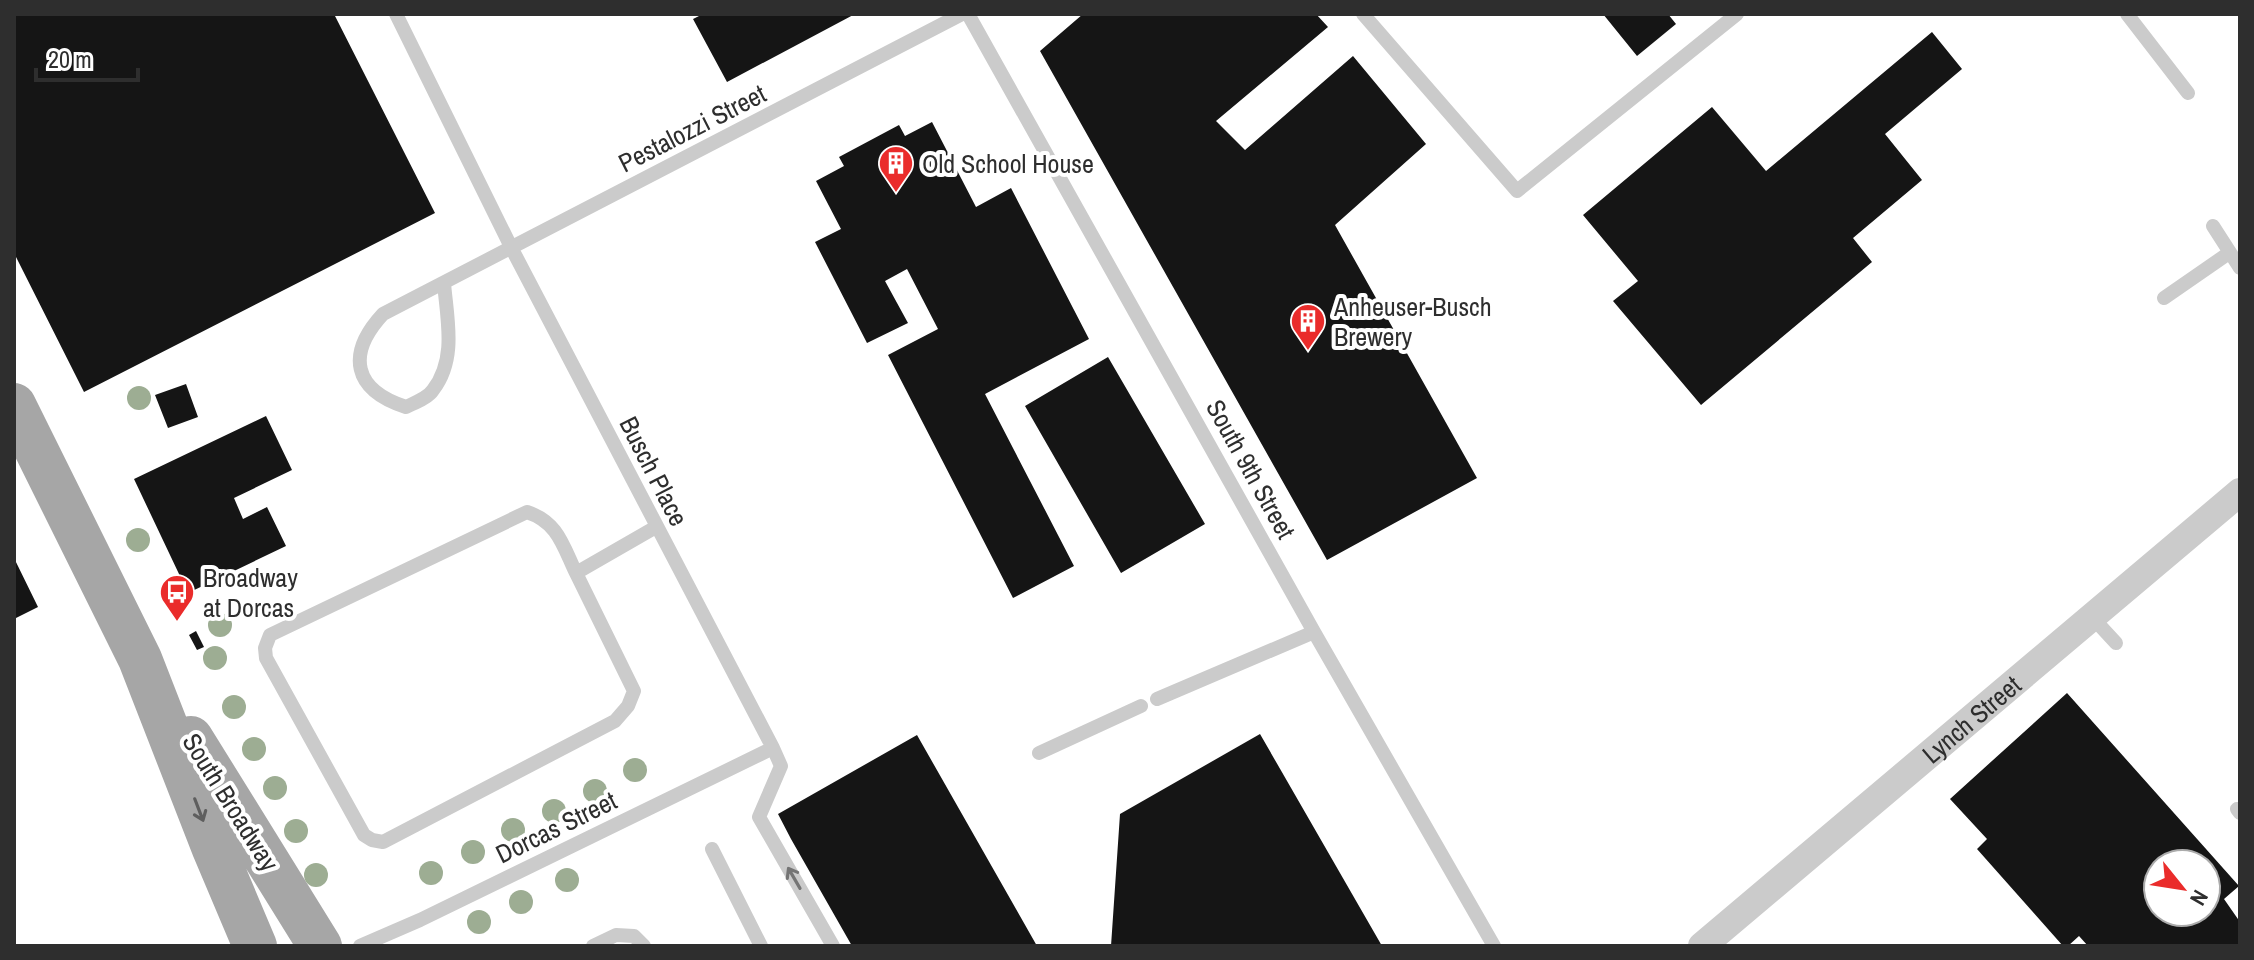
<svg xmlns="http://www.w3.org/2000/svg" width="2254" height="960" font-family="'Archivo Narrow',sans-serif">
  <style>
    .building { fill: #151515; fill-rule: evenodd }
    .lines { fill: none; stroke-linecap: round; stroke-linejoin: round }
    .service { stroke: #cbcbcb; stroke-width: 14 }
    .minor { stroke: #cbcbcb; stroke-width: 28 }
    .primary { stroke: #a6a6a6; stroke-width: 44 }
    .tree { fill: #9dad93 }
    .oneway { stroke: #5e5e5e }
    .oneway2 { stroke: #757575 }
    .labels { text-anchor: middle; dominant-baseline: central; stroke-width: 8; stroke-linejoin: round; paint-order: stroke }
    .street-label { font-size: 26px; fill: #2e2e2e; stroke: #fff }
    .poi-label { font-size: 26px; fill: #2e2e2e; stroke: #fff; text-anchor: start }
  </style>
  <rect width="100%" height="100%" fill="#fff"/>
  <path class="building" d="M14 14H334L435 213 84 392 14 253Z
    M703 14H855L727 82 693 19Z
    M1083 14H1316L1328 27 1216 121 1245 150 1353 56 1426 144 1335 225 1477 478 1327 560 1040 51Z
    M1603 14H1668L1676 24 1637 56Z
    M1932 32 1962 69 1885 134 1922 180 1853 238 1872 262 1701 405 1613 301 1638 281 1583 215 1712 107 1766 171Z
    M932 122 976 207 1011 188 1089 339 985 394 1074 566 1013 598 888 355 938 329 907 269 885 281 908 323 867 343 815 242 841 229 816 181 844 166 839 157 899 125 905 136Z
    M1108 357 1205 524 1121 573 1025 406Z
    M186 384 198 417 168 428 155 395Z
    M266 416 292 470 234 498 243 519 267 507 286 546 188 593 134 479Z
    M14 558 38 607 14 619Z
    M196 631 204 647 197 650 189 635Z
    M2067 693 2239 886 2224 899 2240 922V946H2088L2079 936 2068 946H2063L1977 849 1987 839 1950 799ZM2158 864H2206V912H2158Z
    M1260 734 1382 946H1111L1120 814Z
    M917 735 1037 946H852L791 839 778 814Z"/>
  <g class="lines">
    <path class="service" d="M396 14 512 249 773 748 781 766 759 817 833 946
      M968 14 1314 632 1494 946
      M1363 14 1517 191 1737 14
      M2127 14 2188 93
      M2213 226 2240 268
      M444 283C447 319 457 359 433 390 428 398 414 403 406 407 353 390 346 354 383 314L962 14
      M2164 298 2229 253
      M576 573 634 691 628 706 615 721 383 842 372 840 364 835 266 658 265 648 270 635 527 512C558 522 563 546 576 573L656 527
      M2092 617 2116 643
      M1157 699 1314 632
      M1039 753 1141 706
      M2237 809 2240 813
      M712 849 761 946
      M360 946 420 920 773 748
      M593 946 616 935 634 936 644 946"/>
    <path class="minor" id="s1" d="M1702 946 2240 492"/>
    <path class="primary" d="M14 405 140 659 214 849 255 946
      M191 738 320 946"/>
  </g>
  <g class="tree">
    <circle cx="139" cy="398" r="12"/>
    <circle cx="138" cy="540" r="12"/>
    <circle cx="220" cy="625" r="12"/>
    <circle cx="215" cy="658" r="12"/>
    <circle cx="234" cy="707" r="12"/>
    <circle cx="254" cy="749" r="12"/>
    <circle cx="635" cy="770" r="12"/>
    <circle cx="275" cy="788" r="12"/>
    <circle cx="595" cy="791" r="12"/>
    <circle cx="554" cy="811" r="12"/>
    <circle cx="513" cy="830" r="12"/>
    <circle cx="296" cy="831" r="12"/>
    <circle cx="473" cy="852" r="12"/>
    <circle cx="431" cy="873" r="12"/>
    <circle cx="316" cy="875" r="12"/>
    <circle cx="567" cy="880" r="12"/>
    <circle cx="521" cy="902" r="12"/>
    <circle cx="479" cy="922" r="12"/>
  </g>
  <defs><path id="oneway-shaft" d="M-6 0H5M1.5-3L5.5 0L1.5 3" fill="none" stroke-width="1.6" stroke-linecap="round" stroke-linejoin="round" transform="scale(2)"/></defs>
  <use class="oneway" href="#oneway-shaft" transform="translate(199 810) rotate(69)"/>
  <use class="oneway2" href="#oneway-shaft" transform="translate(794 878) rotate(-120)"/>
  <defs>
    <g id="building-pin" transform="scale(1.8)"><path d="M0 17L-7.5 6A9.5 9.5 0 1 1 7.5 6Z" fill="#ea2c2b" stroke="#fff"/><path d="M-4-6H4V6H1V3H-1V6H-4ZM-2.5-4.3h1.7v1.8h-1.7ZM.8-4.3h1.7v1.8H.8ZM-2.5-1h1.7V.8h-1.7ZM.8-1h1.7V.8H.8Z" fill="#fff"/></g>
    <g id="bus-pin" transform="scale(1.8)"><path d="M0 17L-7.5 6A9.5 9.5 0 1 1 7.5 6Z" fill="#ea2c2b" stroke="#fff"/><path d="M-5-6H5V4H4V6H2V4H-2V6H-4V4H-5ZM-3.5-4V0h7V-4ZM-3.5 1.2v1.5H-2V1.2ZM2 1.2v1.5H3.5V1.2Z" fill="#fff"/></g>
  </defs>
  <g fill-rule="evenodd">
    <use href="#building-pin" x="896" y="163"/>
    <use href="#building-pin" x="1308" y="321"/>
    <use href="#bus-pin" x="177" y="592"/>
  </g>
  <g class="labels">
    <g class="street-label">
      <text transform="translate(692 128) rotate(-27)">Pestalozzi Street</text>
      <text transform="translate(1251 469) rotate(61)">South 9th Street</text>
      <text transform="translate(654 471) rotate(63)">Busch Place</text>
      <text stroke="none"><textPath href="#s1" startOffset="352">Lynch Street</textPath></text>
      <text transform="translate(231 802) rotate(58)">South Broadway</text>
      <text transform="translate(556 827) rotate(-26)">Dorcas Street</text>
    </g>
    <g class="poi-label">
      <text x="922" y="163">Old School House</text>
      <text x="1334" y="306">Anheuser-Busch<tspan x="1334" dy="30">Brewery</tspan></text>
      <text x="203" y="577">Broadway<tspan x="203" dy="30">at Dorcas</tspan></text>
    </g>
  </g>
  <rect width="2254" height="960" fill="none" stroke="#2e2e2e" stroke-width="32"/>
  <g transform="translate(2182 888) rotate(120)"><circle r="38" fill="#ffffff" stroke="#ababab" stroke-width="2"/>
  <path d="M0-6L14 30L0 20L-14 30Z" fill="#ea2c2b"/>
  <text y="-12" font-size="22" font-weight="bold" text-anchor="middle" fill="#2e2e2e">N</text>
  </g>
  <path d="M36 68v12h102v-12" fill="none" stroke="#2e2e2e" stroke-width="4"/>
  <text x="48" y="68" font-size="24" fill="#2e2e2e" stroke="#ffffff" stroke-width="6" paint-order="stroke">20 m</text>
</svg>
